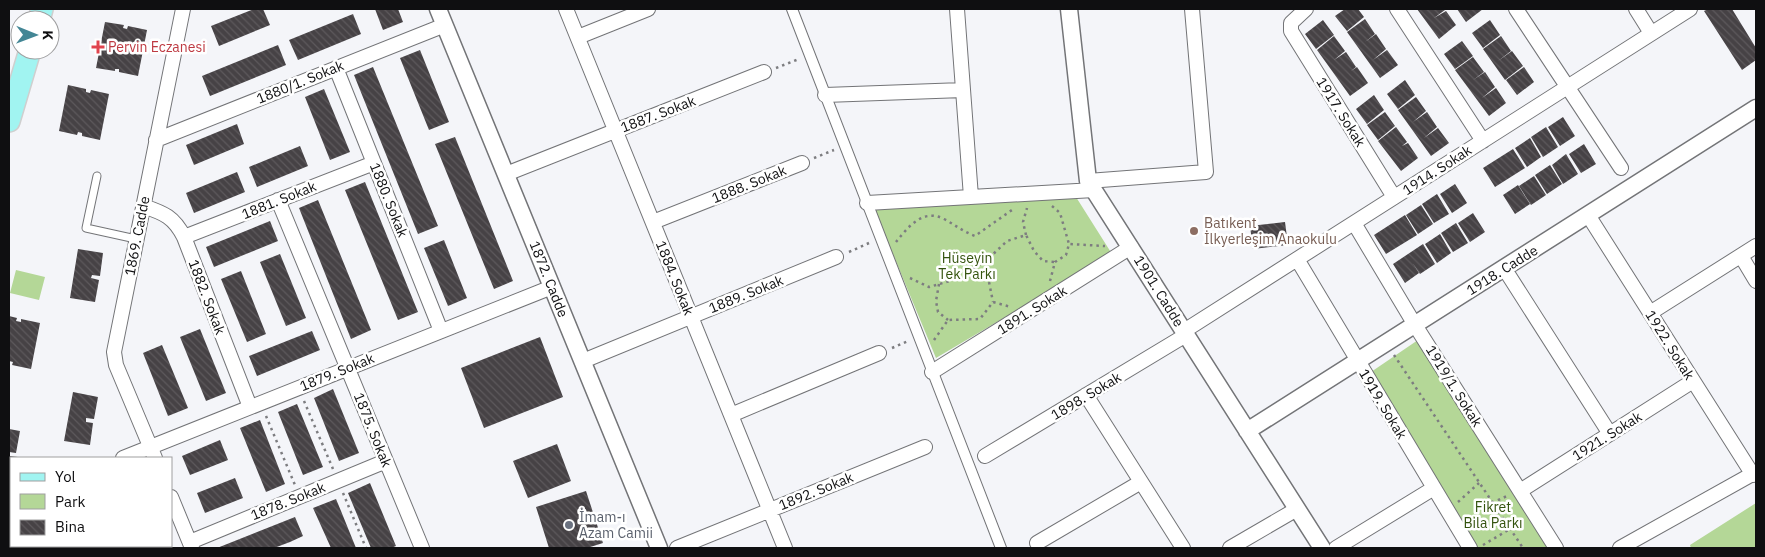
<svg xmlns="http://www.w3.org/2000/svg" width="1765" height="557" font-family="'IBM Plex Sans',sans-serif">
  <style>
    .green { fill: #b4d797 }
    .building { fill: url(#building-back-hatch) }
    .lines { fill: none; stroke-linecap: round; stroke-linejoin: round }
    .service-casing { stroke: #737477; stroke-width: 9 }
    .pedestrian-casing { stroke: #737477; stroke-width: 12 }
    .minor-casing { stroke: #737477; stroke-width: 16 }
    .tertiary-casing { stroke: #737477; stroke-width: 19 }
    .primary-casing { stroke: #cfcfcf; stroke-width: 24 }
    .path { stroke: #7d7d80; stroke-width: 2.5; stroke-dasharray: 2.5 4; stroke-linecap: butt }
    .service { stroke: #fff; stroke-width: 7 }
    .pedestrian { stroke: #fff; stroke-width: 10 }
    .minor { stroke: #fff; stroke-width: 14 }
    .tertiary { stroke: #fff; stroke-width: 16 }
    .primary { stroke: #a1f4f1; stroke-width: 21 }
    .health-dot { fill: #e0444e; stroke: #fff; stroke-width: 2 }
    .education-dot { fill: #8d6e63; stroke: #fff; stroke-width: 2 }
    .worship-dot { fill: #6b7280; stroke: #fff; stroke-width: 2 }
    .labels { text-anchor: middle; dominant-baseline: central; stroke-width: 5; stroke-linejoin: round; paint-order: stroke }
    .health-label { font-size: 14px; fill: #be3a42; stroke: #fff; text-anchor: start }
    .street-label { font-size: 14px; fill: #0f0f11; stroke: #fff }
    .education-label { font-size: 14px; fill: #785e54; stroke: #fff; text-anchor: start }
    .park-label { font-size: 14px; fill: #34530e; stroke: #fff }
    .worship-label { font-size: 14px; fill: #5b616d; stroke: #fff; text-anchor: start }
  </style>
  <defs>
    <pattern id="building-back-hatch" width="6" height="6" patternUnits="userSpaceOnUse" patternTransform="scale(1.25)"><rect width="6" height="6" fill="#464245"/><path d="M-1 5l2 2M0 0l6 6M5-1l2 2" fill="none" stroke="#5d595c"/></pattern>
  </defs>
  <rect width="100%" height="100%" fill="#f4f5f9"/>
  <path class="green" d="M1076 197 1112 254 936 358 873 206Z
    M16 270 45 277 39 300 10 293Z
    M1418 340 1552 548H1477L1371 372Z
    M1756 503V548H1691L1690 545Z
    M11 530V546H154L155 548H9V531Z"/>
  <path class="building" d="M254 9H263L270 25 219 46 211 26Z
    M375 9H398L403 22 383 30Z
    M1345 9H1358L1364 17 1347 31 1335 16Z
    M1417 9H1444L1445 10 1434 18 1446 11 1456 25 1439 39Z
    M1457 9H1483L1466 22Z
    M1708 9H1732L1756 48V60L1742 70 1704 11Z
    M353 14 361 34 298 60 289 40Z
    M1365 19 1375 34 1365 42 1376 34 1386 49 1373 60 1387 50 1398 65 1380 78 1347 32Z
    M1323 20 1334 35 1316 49 1305 34Z
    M1490 20 1500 35 1483 48 1472 33Z
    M105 22 124 25 123 28 127 29 128 26 147 30 138 76 119 72V69H115V71L96 68Z
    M1334 36 1345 51 1334 60 1346 52 1356 67 1351 71 1357 67 1368 83 1350 96 1317 50Z
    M1501 36 1511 51 1498 61 1512 51 1523 66 1505 80 1483 49Z
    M1462 41 1473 56 1455 69 1444 54Z
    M278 45 286 65 210 96 202 76Z
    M420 50 449 122 429 130 400 58Z
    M1473 57 1484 72 1473 80 1485 72 1495 87 1482 98 1496 88 1506 103 1489 116 1455 70Z
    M373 67 438 226 418 234 354 75Z
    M1524 67 1534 82 1517 95 1506 80Z
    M1405 80 1415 95 1398 109 1387 94Z
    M68 85 86 89V92L90 93 91 90 109 94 100 140 82 136V133L78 132 77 135 59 131Z
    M324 89 350 152 330 160 305 97Z
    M1374 95 1384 110 1367 124 1356 109Z
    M1416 97 1426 111 1413 122 1427 112 1437 127 1424 138 1438 128 1449 143 1431 156 1398 110Z
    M1385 112 1395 126 1378 140 1367 125Z
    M1563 117 1575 136 1560 146 1548 127Z
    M237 124 244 144 194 165 186 145Z
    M1396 127 1407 142 1402 146 1408 143 1418 158 1401 171 1378 141Z
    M1546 127 1558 147 1543 157 1531 137Z
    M455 137 513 281 494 289 435 144Z
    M1530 138 1541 157 1527 167 1515 148Z
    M1584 144 1596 164 1581 173 1569 154Z
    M300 146 308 166 257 187 249 167Z
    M1513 149 1525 168 1495 187 1483 168Z
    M1566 154 1578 174 1563 184 1552 165Z
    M1550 165 1562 184 1547 194 1535 175Z
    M237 172 245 192 194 213 186 193Z
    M1534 176 1546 195 1531 205 1519 186Z
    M365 182 418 312 398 320 345 190Z
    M1455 184 1467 203 1452 213 1440 194Z
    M1518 185 1530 204 1515 214 1503 195Z
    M1437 194 1449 214 1434 223 1422 204Z
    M318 200 371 330 351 339 299 208Z
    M1421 205 1433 224 1418 234 1406 215Z
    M1473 213 1485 232 1470 242 1458 223Z
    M1405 215 1417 235 1386 254 1374 235Z
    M270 221 278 241 214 267 206 247Z
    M1285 222 1288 245 1253 249 1250 226Z
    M1456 223 1468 243 1453 252 1441 233Z
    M1440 234 1451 253 1437 263 1425 244Z
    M444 240 467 298 448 306 424 248Z
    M1423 244 1435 264 1420 274 1412 262 1419 273 1405 283 1393 264Z
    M78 249 103 253 100 276 92 275 91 278 99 280 95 302 70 298Z
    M280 254 306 318 286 326 260 262Z
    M241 271 266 334 247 342 221 279Z
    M9 316 17 318 16 321 21 322V319L40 323 31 369 12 365 13 362 9 361Z
    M200 329 226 393 206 401 180 337Z
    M312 331 320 350 257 376 249 356Z
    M540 337 563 397 484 428 461 368Z
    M162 345 188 408 168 416 143 353Z
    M333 389 359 453 339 461 314 398Z
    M73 392 98 397 94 419 86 418V422L93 423 90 445 64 441Z
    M297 404 323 467 303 475 278 412Z
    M260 420 285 484 266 492 240 428Z
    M9 429 20 431 16 453 9 452Z
    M220 440 228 460 190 475 182 456Z
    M557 444 571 481 528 498 513 461Z
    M9 456 18 457 11 458V479H9Z
    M235 478 243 498 205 513 197 493Z
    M370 483 396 546 391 548H371L348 493Z
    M586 491 603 543 587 548H549L536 507Z
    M336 499 341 511 356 548H331L313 508Z
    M295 517 303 536 290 542 274 548H217Z"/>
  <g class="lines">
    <g class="service-casing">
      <path id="service" d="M97 176 86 228 136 239"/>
    </g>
    <g class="pedestrian-casing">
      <path id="pedestrian" d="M792 9 1001 548"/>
    </g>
    <g class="minor-casing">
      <path id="minor" d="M566 9 785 548
        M957 9 971 197
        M1306 9 1291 23V31L1394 197
        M1397 9 1483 141
        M1516 9 1621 168
        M1636 9 1651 33
        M578 37 648 9
        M336 68 441 331
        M825 95 963 90
        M156 140 445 25
        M506 174 764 72
        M1088 181 1206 172 1192 9
        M278 200 422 548
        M867 203 1094 190
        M143 206C164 213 174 217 184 237L250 407
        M1588 215 1753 475
        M653 222 802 163
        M1354 223 1415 325 1556 548
        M184 237 374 163
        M1741 256 1756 281
        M1297 259 1470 548
        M1504 268 1610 434
        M1650 313 1756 246
        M1184 331 1690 9
        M583 361 836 257
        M932 372 1131 247
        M1086 395 1183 548
        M731 415 879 353
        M985 456 1186 335
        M123 458 552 287
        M155 458 116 365 114 352 183 9
        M1520 491 1693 381
        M171 497 192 548
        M9 506 11 505
        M190 542 386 461
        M1037 543 1141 482
        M677 548 925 447
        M1230 548 1297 509
        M1336 548 1434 488
        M1620 548 1756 472"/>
    </g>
    <g class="tertiary-casing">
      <path id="tertiary" d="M438 9 659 548
        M1069 9 1088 181 1322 548
        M1247 431 1756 108"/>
    </g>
    <g class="primary-casing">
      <path id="primary" d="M39 20 42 9
        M9 121 30 50"/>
    </g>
    <path class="path" d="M776 68 799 59
      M814 158 834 150
      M1052 206 1060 213 1069 244
      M1026 235 1023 222 1027 208
      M896 242C908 227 923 208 944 219 955 225 964 232 975 236L1012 210
      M849 252 869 243
      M973 269 989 258 1007 241 1026 235 1034 251 1043 261 1055 262
      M910 278 929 287 950 281 973 269 988 277 993 302
      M1050 281 1055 262 1066 255 1069 244 1105 246
      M939 284 936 301 938 312 948 320
      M934 340 948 320 980 319 993 302 1011 307
      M892 348 908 341
      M1394 355 1523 548
      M304 401 333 469
      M266 416 295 485
      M343 493 366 548
      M1458 502 1479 483
      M1492 503 1507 496
      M1483 545 1510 529"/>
    <use href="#service" class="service"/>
    <use href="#pedestrian" class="pedestrian"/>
    <use href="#minor" class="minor"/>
    <use href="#tertiary" class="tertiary"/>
    <use href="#primary" class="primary"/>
  </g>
  <path class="health-dot" d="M95.5 39.5h5v5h5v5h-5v5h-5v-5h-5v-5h5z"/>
  <circle class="education-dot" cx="1194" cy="231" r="5"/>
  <circle class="worship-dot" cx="569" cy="525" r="5"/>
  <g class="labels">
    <g class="health-label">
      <text x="108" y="47">Pervin Eczanesi</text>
    </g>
    <g class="street-label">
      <text transform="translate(300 82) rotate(-22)">1880/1. Sokak</text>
      <text transform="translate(1341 112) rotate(58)">1917. Sokak</text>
      <text transform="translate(658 114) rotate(-21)">1887. Sokak</text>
      <text transform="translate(1437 170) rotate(-33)">1914. Sokak</text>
      <text transform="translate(749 184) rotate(-22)">1888. Sokak</text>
      <text transform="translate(279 200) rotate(-22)">1881. Sokak</text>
      <text transform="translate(389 200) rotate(68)">1880. Sokak</text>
      <text transform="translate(137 236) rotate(-79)">1869. Cadde</text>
      <text transform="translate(1502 270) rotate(-32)">1918. Cadde</text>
      <text transform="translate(675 278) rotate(68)">1884. Sokak</text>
      <text transform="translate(549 279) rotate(68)">1872. Cadde</text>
      <text transform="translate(1159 291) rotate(58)">1901. Cadde</text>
      <text transform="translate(746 294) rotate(-22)">1889. Sokak</text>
      <text transform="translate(207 297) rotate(69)">1882. Sokak</text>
      <text transform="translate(1032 310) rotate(-32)">1891. Sokak</text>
      <text transform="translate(1670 345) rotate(58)">1922. Sokak</text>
      <text transform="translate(337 372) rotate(-22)">1879. Sokak</text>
      <text transform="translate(1454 386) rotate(58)">1919/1. Sokak</text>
      <text transform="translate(1086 396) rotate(-31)">1898. Sokak</text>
      <text transform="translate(1383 404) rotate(59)">1919. Sokak</text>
      <text transform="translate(373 430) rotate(68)">1875. Sokak</text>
      <text transform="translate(1607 436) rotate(-32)">1921. Sokak</text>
      <text transform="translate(816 491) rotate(-22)">1892. Sokak</text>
      <text transform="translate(288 501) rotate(-22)">1878. Sokak</text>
    </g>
    <g class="education-label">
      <text x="1204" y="223">Batıkent<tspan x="1204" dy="16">İlkyerleşim Anaokulu</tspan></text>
    </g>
    <g class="park-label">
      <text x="967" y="258">Hüseyin<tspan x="967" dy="16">Tek Parkı</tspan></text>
      <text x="1493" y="507">Fikret<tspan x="1493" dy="16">Bila Parkı</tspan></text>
    </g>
    <g class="worship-label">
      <text x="579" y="517">İmam-ı<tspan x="579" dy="16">Azam Camii</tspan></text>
    </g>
  </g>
  <rect width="1765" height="557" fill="none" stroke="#0f0f11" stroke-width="20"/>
  <rect x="10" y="457" width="162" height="90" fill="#ffffff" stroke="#9f9fa0"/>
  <rect x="20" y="473" width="25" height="8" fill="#a1f4f1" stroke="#9f9fa0"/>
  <text x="55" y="482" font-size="15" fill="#0f0f11">Yol</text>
  <rect x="20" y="494" width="25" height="15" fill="#b4d797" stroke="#9f9fa0"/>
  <text x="55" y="507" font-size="15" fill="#0f0f11">Park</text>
  <rect x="20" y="520" width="25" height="15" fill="url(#building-back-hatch)" stroke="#9f9fa0"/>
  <text x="55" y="532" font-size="15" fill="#0f0f11">Bina</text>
  <g transform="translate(35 35) rotate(91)"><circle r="24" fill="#ffffff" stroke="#9f9fa0"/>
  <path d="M0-4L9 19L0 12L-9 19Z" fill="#438695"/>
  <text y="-8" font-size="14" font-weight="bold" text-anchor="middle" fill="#0f0f11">K</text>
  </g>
</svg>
